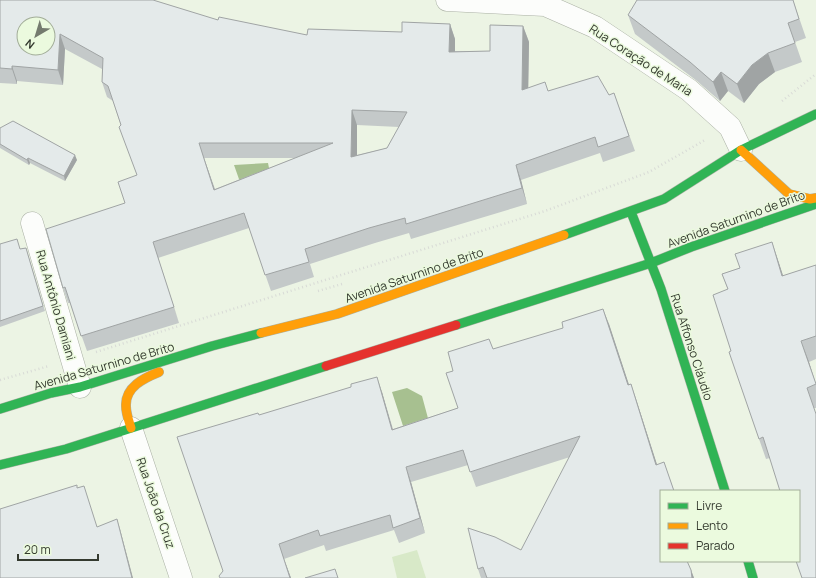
<svg xmlns="http://www.w3.org/2000/svg" width="816" height="578" font-family="Manrope,sans-serif">
  <style>
    .green { fill: #d8e9c8 }
    .water { fill: #a7c090 }
    .lines { fill: none; stroke-linecap: round; stroke-linejoin: round }
    .street-casing { stroke: #aab0a4; stroke-width: 23 }
    .fast-casing { stroke: #aab0a4; stroke-width: 10 }
    .slow-casing { stroke: #aab0a4; stroke-width: 10 }
    .jam-casing { stroke: #aab0a4; stroke-width: 10 }
    .path { stroke: #d8dad6; stroke-width: 2.5; stroke-dasharray: 1 3; stroke-linecap: butt }
    .street { stroke: #fcfdfb; stroke-width: 22 }
    .fast { stroke: #30b455; stroke-width: 9 }
    .slow { stroke: #ff9f0a; stroke-width: 9 }
    .jam { stroke: #e5322d; stroke-width: 9 }
    .wall { fill: #c4c9c9; fill-rule: evenodd }
    .shaded-wall { fill: #a0a4a4 }
    .building { fill: #e4eaea; stroke: #a0a4a4; fill-rule: evenodd }
    .labels { text-anchor: middle; dominant-baseline: central; stroke-width: 3; stroke-linejoin: round; paint-order: stroke }
    .street-label { font-size: 12px; fill: #343a2f; stroke: #ebfade }
  </style>
  <rect width="100%" height="100%" fill="#ecf4e4"/>
  <path class="green" d="M417 550 426 578H397L392 557Z"/>
  <path class="water" d="M268 163 270 173 240 182 234 165Z
    M407 388 422 396 429 422 404 429 392 392Z"/>
  <g class="lines">
    <g class="street-casing">
      <path id="street" d="M447 0 545 5 595 27 689 90 730 127 741 150
        M32 223 80 387
        M131 428 181 578"/>
    </g>
    <g class="fast-casing">
      <path id="fast" d="M631 212 661 289 725 491
        M564 235 664 199 741 150 816 114
        M456 325 651 263 691 247 816 204
        M0 409 51 393 80 387 212 346 261 333
        M0 465 66 449 326 366
        M748 561 753 578"/>
    </g>
    <g class="slow-casing">
      <path id="slow" d="M741 150 789 194 810 199 816 198
        M261 333 337 314 564 235
        M131 428C129 421 126 414 126 406 125 387 144 378 159 372"/>
    </g>
    <g class="jam-casing">
      <path id="jam" d="M326 366 456 325"/>
    </g>
    <path class="path" d="M782 101 816 74
      M318 291 342 284
      M96 352 545 211 649 172 705 140
      M0 380 49 366"/>
    <use href="#street" class="street"/>
    <use href="#fast" class="fast"/>
    <use href="#slow" class="slow"/>
    <use href="#jam" class="jam"/>
  </g>
  <path class="wall" d="M0 0 218 20 307 35 402 32 450 24 455 39V51H490L523 26 529 42 528 88 548 91 609 95 614 93 635 151 603 162 600 153 521 180 527 204 411 239 409 233 375 243 310 264 314 277 271 291 249 228 158 258 179 323 87 351 70 303H68L63 288 125 203 137 175 113 101 107 97 102 82V69L65 49 63 85 17 81V84L0 83ZM357 125 399 127 387 148 357 155ZM204 158H295L215 189Z
    M793 0 806 38 795 42 802 62 775 72 759 84 744 103 728 91 720 101 697 81 635 34 628 15Z
    M0 128 77 160 65 181 30 163 29 165 0 148Z
    M772 242 783 276 816 265V359L809 362 816 384V408H814L799 491 770 458 766 459 759 439 731 351 728 290 722 274 740 268Z
    M0 244 21 249 26 248 45 311 0 327Z
    M609 324 629 385 631 384 636 399 657 465 664 462 674 491H661V561L691 570 694 578H481L478 569 521 550 570 457 476 487 468 465 411 482 425 533 399 543 394 530 326 551 324 545 284 559 291 578H220L223 571 259 415 382 392 393 429 458 408 453 371 493 349Z"/>
  <path class="shaded-wall" d="M450 24 455 39V67L449 52Z
    M523 26 529 42 528 105 522 90Z
    M60 34 65 49 63 85 58 70Z
    M768 53 775 72 759 84 744 103 737 84 752 65Z
    M12 66 17 81V84L12 69Z
    M721 72 728 91 720 101 713 82Z
    M352 110 357 125V172L351 157Z
    M199 143 204 158 220 205 214 190Z
    M75 155 77 160 65 181 64 176Z
    M28 158 30 163 29 165 27 160Z
    M516 165 521 180 527 204 522 188Z
    M153 242 158 258 179 323 174 307Z
    M772 242 779 263 790 297 782 276Z
    M603 309 609 324 634 400 628 385Z
    M801 341 809 362 816 385Z
    M377 377 382 392 397 445 392 430Z
    M631 384 636 399 662 480 656 465Z
    M406 467 411 482 425 533 420 518Z
    M117 519 120 529 133 578H132Z
    M279 544 284 559 291 578H290Z
    M691 570 694 578H692Z"/>
  <path class="building" d="M0 0H153L218 20 219 17 307 35 308 29 402 32V22L450 24 449 52 490 51V25L523 26 522 90 545 82 548 91 598 76 609 95 614 93 629 136 598 147 595 137 516 165 522 188 406 224 405 218 369 228 305 249 309 262 265 275 244 213 153 242 174 307 81 336 65 287 63 288 46 229 125 203 118 182 137 175 119 127 121 125 108 86 102 82 103 58 60 34 58 70 12 66V69L0 68ZM24 24H48V48H24ZM352 110 407 112 387 148 351 157ZM199 143H333L214 190Z
    M637 0H793L799 19 788 23 795 43 768 53 752 65 737 84 721 72 713 82 690 62 628 15Z
    M13 121 75 155 64 176 28 158 27 160 0 144V128Z
    M17 239 20 249 26 248 43 306 0 321V244Z
    M772 242 782 276 816 265V336L801 341 816 384 807 388 816 414V578H802L796 561H799V491H780L763 437 759 439 729 352 731 351 713 295 728 289 722 274 740 268 735 254Z
    M603 309 628 385 631 384 656 465 664 462 674 491H661V561H687L691 570 692 578H487L483 567 478 569 468 528 495 537 521 550 580 436 470 472 463 450 406 467 420 518 393 528 390 515 320 536 318 530 279 544 290 578H220L219 576 223 571 177 437 258 413 259 415 351 387V384L377 377 392 430 458 408 446 373 453 371 448 352 489 339 493 349 563 328 562 322Z
    M77 485V488L84 486 97 527 117 519 132 578H0V509Z
    M335 569 338 578H305Z"/>
  <g class="labels">
    <g class="street-label">
      <text transform="translate(641 60) rotate(33)">Rua Coração de Maria</text>
      <text transform="translate(736 219) rotate(-20)">Avenida Saturnino de Brito</text>
      <text transform="translate(414 275) rotate(-19)">Avenida Saturnino de Brito</text>
      <text transform="translate(56 305) rotate(74)">Rua Antônio Damiani</text>
      <text transform="translate(692 347) rotate(72)">Rua Affonso Cláudio</text>
      <text transform="translate(104 366) rotate(-16)">Avenida Saturnino de Brito</text>
      <text transform="translate(156 503) rotate(71)">Rua João da Cruz</text>
    </g>
  </g>
  <rect x="660" y="490" width="140" height="72" fill="#ebfade" stroke="#a2ad98"/>
  <rect x="668" y="503" width="20" height="6" fill="#30b455" stroke="#a2ad98"/>
  <text x="696" y="510" font-size="12" fill="#343a2f">Livre</text>
  <rect x="668" y="523" width="20" height="6" fill="#ff9f0a" stroke="#a2ad98"/>
  <text x="696" y="530" font-size="12" fill="#343a2f">Lento</text>
  <rect x="668" y="543" width="20" height="6" fill="#e5322d" stroke="#a2ad98"/>
  <text x="696" y="550" font-size="12" fill="#343a2f">Parado</text>
  <g transform="translate(36 36) rotate(218)"><circle r="19" fill="#ebfade" stroke="#a2ad98"/>
  <path d="M0-3L7 15L0 10L-7 15Z" fill="#747b6e"/>
  <text y="-6" font-size="11" font-weight="bold" text-anchor="middle" fill="#343a2f">N</text>
  </g>
  <path d="M18 554v6h80v-6" fill="none" stroke="#343a2f" stroke-width="2"/>
  <text x="24" y="554" font-size="12" fill="#343a2f" stroke="#ebfade" stroke-width="3" paint-order="stroke">20 m</text>
</svg>
